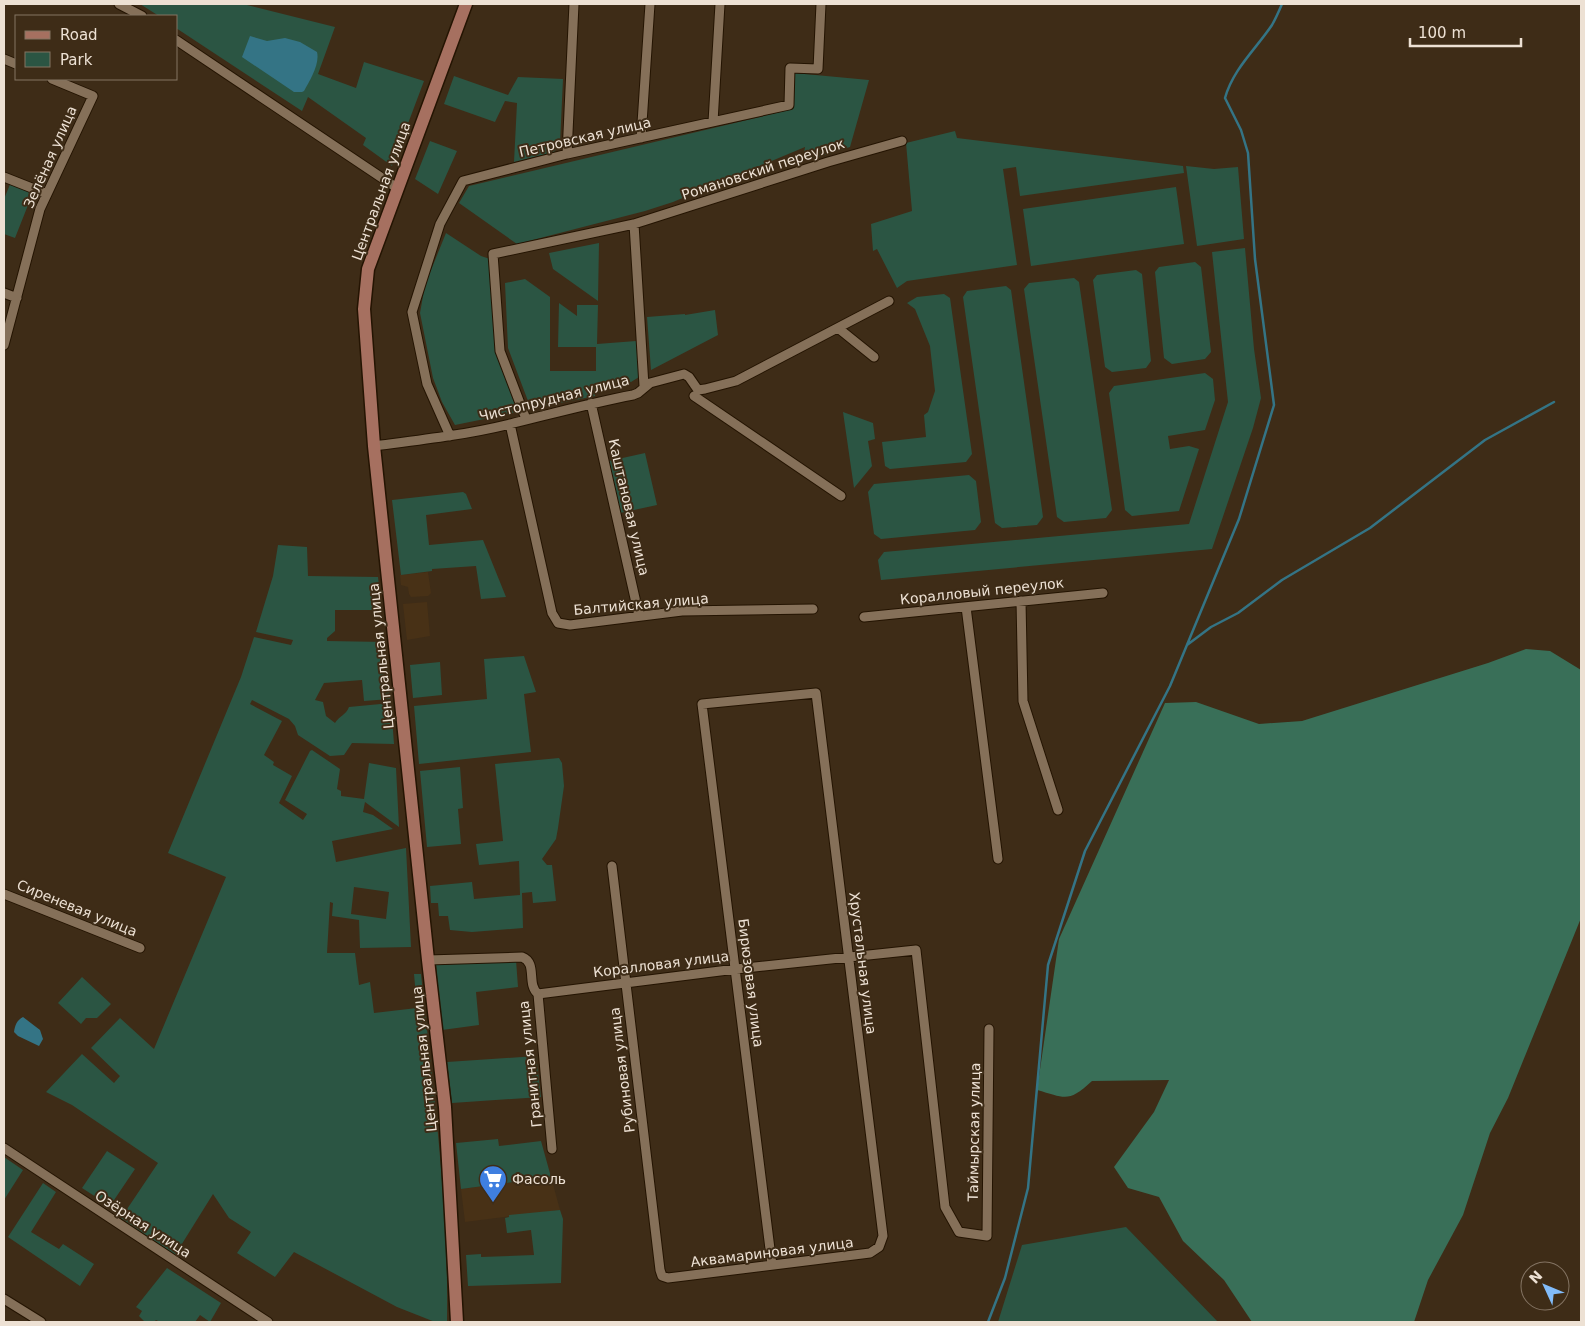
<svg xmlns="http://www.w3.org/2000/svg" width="1585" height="1326" font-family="'DejaVu Sans',sans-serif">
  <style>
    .built { fill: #483116 }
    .green { fill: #2b5543; fill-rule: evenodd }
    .forest { fill: #396f58 }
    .water { fill: #347485 }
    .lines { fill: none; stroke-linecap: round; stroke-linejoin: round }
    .stream { stroke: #347485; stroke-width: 2.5 }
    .minor-casing { stroke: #241402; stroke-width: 11 }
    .secondary-casing { stroke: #241402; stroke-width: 15 }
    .minor { stroke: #857059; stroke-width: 9 }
    .secondary { stroke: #a67060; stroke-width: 12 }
    .labels { text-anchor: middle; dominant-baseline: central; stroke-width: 4; stroke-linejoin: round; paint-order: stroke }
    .street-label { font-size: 14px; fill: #ede1d4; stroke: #3e2c17 }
    .poi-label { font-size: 14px; fill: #ede1d4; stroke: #3e2c17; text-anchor: start }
  </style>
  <rect width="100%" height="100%" fill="#3e2c17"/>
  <path class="built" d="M428 572 431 593 428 596 411 597 409 594 408 587 401 585 400 575Z
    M427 602 430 636 407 640 403 604Z
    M551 1177 560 1210 465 1222 461 1189Z"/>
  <path class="green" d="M140 4H243L335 27 318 74 356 88 364 62 424 81 392 166 363 145 366 138 308 97 302 111 176 28V16H159Z
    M794 73 869 80 850 147 819 157 803 159 805 147 673 202 645 211 517 244 459 203 469 186 793 109Z
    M454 76 508 95 518 77 563 79 560 144 554 152 514 162 517 103 505 101 495 122 444 104Z
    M955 131 957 138 1183 166 1184 173 1020 196 1016 167 1003 169 1017 265 907 281 897 288 877 249 873 251 871 224 912 211 906 143Z
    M430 141 457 151 438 194 415 179Z
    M1186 166 1214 169 1238 167 1244 239 1197 246Z
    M11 182 30 190 32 195 15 238 4 234V199Z
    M1176 187 1184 244 1031 266 1023 209Z
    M446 233 481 256 490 259 495 351 518 412 455 425 442 402 433 378 420 313 425 285Z
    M599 243 598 300V301L553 269 549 253Z
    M1245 248 1254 349 1261 398 1253 428 1212 549 881 580 878 560 884 552 1189 524 1228 402 1212 252Z
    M1195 262 1201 267 1211 352 1205 359 1172 364 1164 358 1155 272 1159 267Z
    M1136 270 1142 274 1151 361 1146 368 1112 372 1105 367 1093 280 1097 275Z
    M1074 278 1079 282 1112 510 1106 518 1064 522 1057 517 1024 289 1029 283Z
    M525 279 550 297V371H596V347H558L559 303 577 316V305H598L597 344 636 341 639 377 631 382 595 389V396L531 409 508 348 505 283Z
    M1006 286 1011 290 1043 517 1037 525 1002 528 995 523 963 297 967 291Z
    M944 294 950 298 972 454 966 462 890 469 885 466 882 442 926 437 924 415 928 412 935 391 930 346 915 309 907 303 917 297Z
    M715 310 718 335 651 370 647 317 685 314V315Z
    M1205 373 1213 379 1215 400 1205 430 1168 436 1170 449 1189 446 1199 449 1179 511 1132 516 1125 510 1109 393 1114 386Z
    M843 412 873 423 875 439 868 441 872 466 854 488Z
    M645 453 657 505 620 513 609 461Z
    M969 475 976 481 981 522 975 530 881 539 874 534 868 492 874 484Z
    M463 492 466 494 472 509 426 515 429 545 483 540 506 597 481 599 476 566 432 569V571L401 575 392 500Z
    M278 545 307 547 308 576 378 577 382 610H335V631L327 638V641L385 642 390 699 364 701 362 680 324 683 315 700 323 702 326 716 335 723C339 716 346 715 349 707L391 703 394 744 352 743 344 755 330 756 298 735 295 726 289 719 252 700 250 704 282 721 264 755 274 762 273 765 292 776 279 803 303 820 307 814 285 800 310 751 312 750 340 769 337 789 341 791V796L364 799 369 763 396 768 399 827 365 802 363 812 373 815 393 829 332 841 336 862 406 848 411 947 360 948 359 920 332 916 333 903 330 902 327 953H355L359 985 370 982 374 1013 417 1008 414 974H421C433 1089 449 1206 447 1322H435L397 1307 294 1252 275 1277 237 1253 251 1232 229 1218 213 1194 175 1255 121 1218 158 1163 72 1105 46 1092 82 1054 114 1083 120 1076 91 1048 120 1018 154 1049 226 877 168 853 241 677 254 637 291 645 293 640 256 632 273 576ZM354 887 389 892 386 919 351 914Z
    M524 656 536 692 524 694 531 752 419 764 414 706 487 699 484 659Z
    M440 662 442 695 413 698 410 665Z
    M559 758 562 763 564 786 558 828 556 839 542 859 547 865H552L556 901 533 903 532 892 522 893 523 928 472 932 450 930 448 916H439L438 903H431L430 886 472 882 474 899 520 895 519 861 479 865 476 844 503 841 495 764Z
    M460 767 463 808 458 809 461 844 427 847 420 771Z
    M516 960 518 987 476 992 479 1025 442 1030 436 965Z
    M82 977 111 1004 97 1018H86L81 1024 58 1003Z
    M536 1056 541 1097 452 1103 447 1062Z
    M498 1139 499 1146 541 1141 551 1177 461 1189 456 1143Z
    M107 1151 135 1169 110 1206 82 1188Z
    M4 1157 23 1170 4 1200 5 1201 4 1204Z
    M43 1183 56 1192 31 1232 59 1249 63 1244 94 1264 80 1286 8 1237Z
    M560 1210 563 1219 561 1283 468 1286 466 1255 481 1254V1257L534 1255 531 1230 507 1233 505 1218 509 1217V1215Z
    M1126 1227 1218 1322H998L1022 1245Z
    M167 1268 221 1303 210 1322 200 1315 195 1322H160L156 1320 154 1322H145L139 1316 142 1311 136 1307Z"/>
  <path class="forest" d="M1526 649 1550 651 1581 670V918L1508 1098 1490 1133 1463 1215 1428 1280 1414 1322H1252L1224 1280 1183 1241 1159 1197 1128 1188 1114 1167 1154 1112 1169 1080 1092 1081C1068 1103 1066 1098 1037 1090L1059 939 1165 703 1196 702 1259 724 1302 721 1488 663Z"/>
  <path class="water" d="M250 36 267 41 285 38 300 42 317 52C320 64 310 80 304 91L302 92H294L242 57Z
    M23 1017 40 1030 43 1039 39 1046 18 1036 14 1032C15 1025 17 1020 23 1017Z"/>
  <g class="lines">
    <path class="stream" d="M1187 645 1211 627 1238 613 1282 580 1370 528 1485 440 1554 402
      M988 1322 1005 1278 1028 1188 1048 965 1085 851 1170 686 1239 519 1274 405 1255 259 1248 153 1241 130 1225 98C1233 69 1256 49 1272 25 1276 18 1279 11 1282 4"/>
    <g class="minor-casing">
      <path id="minor" d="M119 4 142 16
        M176 40 397 188
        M4 59 16 64
        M713 122 720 4
        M641 138 650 4
        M567 154 574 4
        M4 177 47 194
        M634 224 644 386
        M4 293 17 298
        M838 328 874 357
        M4 345 40 209 93 96 52 79
        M694 396 841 496
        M591 403 639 616
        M526 419 500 351 493 254 634 224 828 162 902 141
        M510 424 552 613 558 623 570 625 682 611 813 609
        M450 436 427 384 412 312 440 224 463 181 567 154 789 105 790 68 818 69 821 4
        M374 446C420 440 465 435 510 424 551 414 591 403 633 395L638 393 650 383 684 374 689 377 698 390 705 389 736 381 889 301
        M1021 601 1023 701 1058 810
        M966 607 998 859
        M864 617 1103 593
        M612 866 660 1270 662 1276 668 1278 870 1253 879 1247 883 1236 816 693 702 704 772 1265
        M4 894 140 948
        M428 960 522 957C538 963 526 984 538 994L552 1149
        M538 994 736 969 916 950 945 1207 959 1232 987 1236 989 1029
        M4 1148 268 1322
        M4 1299 41 1322"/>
    </g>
    <g class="secondary-casing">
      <path id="secondary" d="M457 1322 445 1107 428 960 374 446 364 309 368 269 466 4"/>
    </g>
    <use href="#minor" class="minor"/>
    <use href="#secondary" class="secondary"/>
  </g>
  <defs>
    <g id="supermarket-pin" transform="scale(1.4375)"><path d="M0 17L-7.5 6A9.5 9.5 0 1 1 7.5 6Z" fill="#3f7fe0" stroke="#3e2c17"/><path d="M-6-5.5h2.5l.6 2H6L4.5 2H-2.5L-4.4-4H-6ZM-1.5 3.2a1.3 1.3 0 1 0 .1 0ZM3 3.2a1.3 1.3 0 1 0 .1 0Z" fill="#fff"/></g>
  </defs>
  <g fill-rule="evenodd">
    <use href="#supermarket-pin" x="493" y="1179"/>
  </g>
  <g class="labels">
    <g class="street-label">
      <text transform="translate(585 137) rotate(-13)">Петровская улица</text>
      <text transform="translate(50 157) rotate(-66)">Зелёная улица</text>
      <text transform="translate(763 169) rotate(-18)">Романовский переулок</text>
      <text transform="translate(381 191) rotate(-70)">Центральная улица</text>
      <text transform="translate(554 398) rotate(-14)">Чистопрудная улица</text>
      <text transform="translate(629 507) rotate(77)">Каштановая улица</text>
      <text transform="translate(982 591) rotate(-6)">Коралловый переулок</text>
      <text transform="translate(641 604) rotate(-5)">Балтийская улица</text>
      <text transform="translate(381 656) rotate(-96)">Центральная улица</text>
      <text transform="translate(77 908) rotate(22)">Сиреневая улица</text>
      <text transform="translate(863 963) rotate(83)">Хрустальная улица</text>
      <text transform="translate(661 964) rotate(-7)">Коралловая улица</text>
      <text transform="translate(751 983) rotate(83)">Бирюзовая улица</text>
      <text transform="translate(424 1059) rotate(-96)">Центральная улица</text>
      <text transform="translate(530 1064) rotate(-96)">Гранитная улица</text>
      <text transform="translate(622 1070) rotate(-97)">Рубиновая улица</text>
      <text transform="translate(974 1132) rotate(-89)">Таймырская улица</text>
      <text transform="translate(143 1224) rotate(33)">Озёрная улица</text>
      <text transform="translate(772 1252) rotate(-7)">Аквамариновая улица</text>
    </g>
    <g class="poi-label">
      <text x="512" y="1179">Фасоль</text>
    </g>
  </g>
  <rect width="1585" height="1326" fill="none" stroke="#ede1d4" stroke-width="10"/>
  <rect x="15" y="15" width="162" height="65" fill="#3e2c17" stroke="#847463"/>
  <rect x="25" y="31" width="25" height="8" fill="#a67060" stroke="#847463"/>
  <text x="60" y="40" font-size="15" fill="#ede1d4">Road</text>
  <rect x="25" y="52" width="25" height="15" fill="#2b5543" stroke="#847463"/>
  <text x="60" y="65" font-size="15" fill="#ede1d4">Park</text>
  <g transform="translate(1545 1286) rotate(314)"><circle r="24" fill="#3e2c17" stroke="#847463"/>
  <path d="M0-4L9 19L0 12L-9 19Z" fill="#82bcfa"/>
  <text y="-8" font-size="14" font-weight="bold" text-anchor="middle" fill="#ede1d4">N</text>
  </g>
  <path d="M1410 38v8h111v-8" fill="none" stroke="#ede1d4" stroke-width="2.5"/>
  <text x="1418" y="38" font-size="15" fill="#ede1d4" stroke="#3e2c17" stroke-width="4" paint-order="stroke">100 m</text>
</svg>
